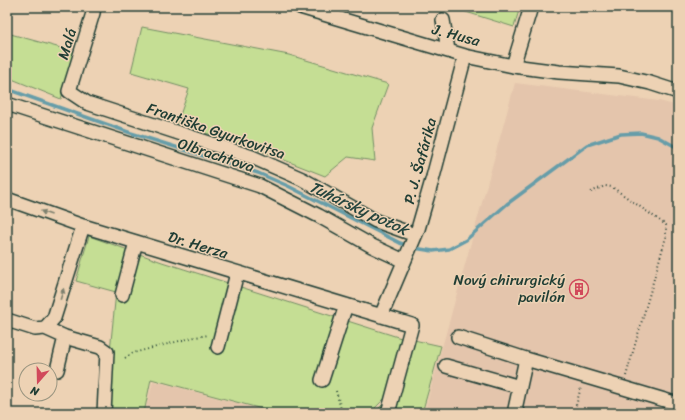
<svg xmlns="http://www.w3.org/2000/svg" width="685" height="420" font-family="Sriracha,sans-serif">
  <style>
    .built { fill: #e4c5ac }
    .green { fill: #c5de94; stroke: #728e64 }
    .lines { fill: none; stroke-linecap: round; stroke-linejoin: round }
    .stream { stroke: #669da9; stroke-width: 3.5 }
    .minor-casing { stroke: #1f3d34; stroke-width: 16 }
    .path { stroke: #1f3d34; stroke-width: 2; stroke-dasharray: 1 3; stroke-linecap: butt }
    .minor { stroke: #edd2b4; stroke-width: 13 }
    .oneway { fill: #7c806e }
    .labels { text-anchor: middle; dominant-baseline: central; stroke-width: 3; stroke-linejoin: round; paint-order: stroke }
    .street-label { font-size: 15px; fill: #1f3d34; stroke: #edd2b4 }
    .poi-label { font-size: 15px; fill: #1f3d34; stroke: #edd2b4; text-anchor: end }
    .water-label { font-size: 16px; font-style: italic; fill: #25453e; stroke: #edd2b4 }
  </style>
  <rect width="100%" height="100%" fill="#edd2b4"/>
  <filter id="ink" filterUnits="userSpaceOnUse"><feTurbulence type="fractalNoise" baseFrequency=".025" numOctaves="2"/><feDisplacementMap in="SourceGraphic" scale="8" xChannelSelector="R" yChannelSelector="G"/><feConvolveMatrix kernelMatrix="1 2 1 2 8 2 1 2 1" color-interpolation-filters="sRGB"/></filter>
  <g filter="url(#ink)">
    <path class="built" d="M515 83 659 101 678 106V413H424Z
      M153 381 274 413H145Z"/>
    <path class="green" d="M450 7H520L514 27Z
      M142 27 289 55 388 84 372 128 375 161 348 157 325 176 259 150 177 124 189 89 131 72Z
      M7 33 75 52 61 99 7 77Z
      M89 236 162 262 401 338 386 397 370 413H277L151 379 144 413H100L110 351 116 292 76 281Z
      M405 338 441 346 422 413H374L387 400Z"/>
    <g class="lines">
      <path class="stream" d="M7 89 131 133 258 173 288 186 400 243 408 246
        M414 248 433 251 449 249 466 240 507 204 587 145 621 134 641 133 658 137 678 148"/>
      <g class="minor-casing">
        <path id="minor" d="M94 7 93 13 69 91 87 103 252 157 302 179 376 221 415 235
          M300 7 465 56 513 66 559 72 619 76 650 83 678 92
          M443 20 448 50
          M513 66 531 7
          M7 104 260 186 319 216 372 246 404 261
          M7 199 83 226 412 325 388 413
          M122 295 136 242
          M381 316 418 229 433 177 465 56
          M7 320 35 329 45 328 65 337 100 347 107 352 104 413
          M45 328 54 318 83 226
          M458 337 526 359 515 409 518 413
          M218 347 237 273
          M526 359 678 404
          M446 366 520 387
          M57 370 65 337
          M322 380 346 305"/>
      </g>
      <path class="path" d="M591 192 605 186 612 187 666 225V237L626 376
        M125 358 133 353 195 337 209 335
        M336 391 342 413
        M574 413 581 387"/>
      <use href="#minor" class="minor"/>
    </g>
    <defs><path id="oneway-solid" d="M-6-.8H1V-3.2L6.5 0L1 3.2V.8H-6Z"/></defs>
    <g class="oneway">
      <use href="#oneway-solid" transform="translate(46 213) rotate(-160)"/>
      <use href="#oneway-solid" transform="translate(62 294) rotate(-73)"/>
    </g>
  </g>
  <defs>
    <g id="building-ring" transform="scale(1)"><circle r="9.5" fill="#edd2b4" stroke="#d1495b" stroke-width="1.5"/><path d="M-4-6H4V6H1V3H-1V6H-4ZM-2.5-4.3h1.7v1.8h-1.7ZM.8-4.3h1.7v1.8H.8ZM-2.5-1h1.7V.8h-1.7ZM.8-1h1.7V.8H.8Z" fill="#d1495b"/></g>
  </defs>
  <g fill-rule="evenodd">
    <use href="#building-ring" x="579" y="289"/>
  </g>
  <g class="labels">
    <g class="street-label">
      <text transform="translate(456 35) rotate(15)">J. Husa</text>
      <text transform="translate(67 44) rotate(-73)">Malá</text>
      <text transform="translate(216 131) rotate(19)">Františka Gyurkovitsa</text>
      <text transform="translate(216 155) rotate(18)">Olbrachtova</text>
      <text transform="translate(420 161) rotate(-75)">P. J. Šafárika</text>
      <text transform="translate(198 245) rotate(17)">Dr. Herza</text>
    </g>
    <g class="poi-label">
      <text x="565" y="280">Nový chirurgický<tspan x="565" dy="17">pavilón</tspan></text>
    </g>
    <g class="water-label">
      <text transform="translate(359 208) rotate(25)">Tuhársky potok</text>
    </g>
  </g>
  <rect width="685" height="420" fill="none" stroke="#edd2b4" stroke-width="24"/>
  <rect x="12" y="12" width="661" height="396" fill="none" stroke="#1f3d34" stroke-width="1.5" filter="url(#ink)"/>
  <g transform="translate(38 382) rotate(200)"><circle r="19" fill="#edd2b4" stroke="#9b9681"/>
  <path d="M0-3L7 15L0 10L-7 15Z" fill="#d1495b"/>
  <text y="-6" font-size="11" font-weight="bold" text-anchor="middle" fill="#1f3d34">N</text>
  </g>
</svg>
